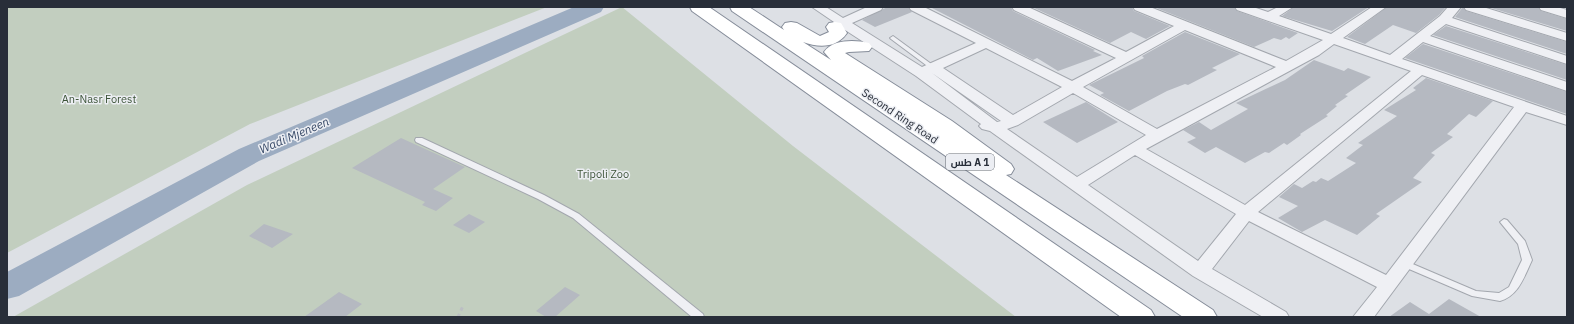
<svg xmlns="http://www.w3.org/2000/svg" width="1574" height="324" font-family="'IBM Plex Sans',Cairo,sans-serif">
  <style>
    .green { fill: #c2cebf }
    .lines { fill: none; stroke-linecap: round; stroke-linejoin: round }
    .river { fill: #9cacc1; fill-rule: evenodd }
    .building { fill: #b5b9c1 }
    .lane-casing { stroke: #a3a7ae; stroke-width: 2 }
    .street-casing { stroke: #a3a7ae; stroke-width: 2 }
    .highway-casing { stroke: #868d9a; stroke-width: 2 }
    .path { stroke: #bbbec3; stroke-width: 3; stroke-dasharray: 3.5 3.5; stroke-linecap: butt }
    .lane { fill: #eff0f4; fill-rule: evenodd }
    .street { fill: #eff0f4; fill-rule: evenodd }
    .highway { fill: #fff; fill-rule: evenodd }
    .labels { text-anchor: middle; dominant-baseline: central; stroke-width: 3; stroke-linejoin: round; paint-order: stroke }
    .shield { fill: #eceef3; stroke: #636871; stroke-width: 1 }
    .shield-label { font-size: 10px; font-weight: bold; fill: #282e39 }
    .park-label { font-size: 11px; fill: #3b5337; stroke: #eceef3 }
    .street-label { font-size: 11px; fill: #282e39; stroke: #eceef3 }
    .water-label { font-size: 12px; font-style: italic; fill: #384a68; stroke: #eceef3 }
  </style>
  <rect width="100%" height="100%" fill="#dde0e5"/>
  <path class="green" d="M7 7H547L250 124 7 253Z
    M622 7 793 146 1016 317H13L247 185Z"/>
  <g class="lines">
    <path class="river" d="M574 7H604L601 12 259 161 19 296 7 299V272L239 149Z"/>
  </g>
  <path class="building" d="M887 7H908L912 12 875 27 862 20Z
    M930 7H1011L1013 11 1095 50 1093 51 1102 55 1058 71 1037 58 1033 60Z
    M1032 7H1132L1134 11 1170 26 1146 39 1131 32 1110 43Z
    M1154 7H1234L1237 11 1298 33 1289 39 1286 37 1281 40 1274 38 1254 47Z
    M1294 7H1369L1332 31 1282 16Z
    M1387 7H1446L1439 15 1416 33 1393 25 1365 44 1347 37Z
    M1463 7 1466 11 1567 42V54L1455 17Z
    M1488 7H1538L1541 11 1567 19V31Z
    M1446 26 1567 65V80L1433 35Z
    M1185 32 1240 54 1212 68 1217 70 1188 85 1185 84 1167 91 1129 111 1100 95 1104 93 1089 85 1144 58 1142 56Z
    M1423 44 1567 92V114L1405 58Z
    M1314 60 1344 71 1348 68 1371 77 1345 95 1348 96 1335 105 1337 106 1326 115 1328 116 1300 134 1301 135 1287 145 1284 143 1269 153 1265 152 1245 163 1216 147 1205 153 1187 142 1196 138 1183 130 1199 122 1211 130 1248 109 1236 103 1285 80Z
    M1426 78 1493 101 1476 117 1469 114 1447 134 1453 137 1431 153 1435 155 1413 178 1422 182 1376 214 1380 216 1357 235 1325 220 1302 232 1278 218 1298 206 1279 197 1294 184 1302 188 1313 181 1316 182 1321 178 1328 181 1356 163 1346 158 1363 145 1358 143 1397 116 1384 110 1416 90 1413 88Z
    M1086 102 1118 122 1077 143 1043 122Z
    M401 138 465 167 433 189 453 198 436 211 422 205 425 202 352 168Z
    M469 214 485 222 469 233 453 225Z
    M264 224 293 234 272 248 249 236Z
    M565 287 580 295 555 317H546L536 311Z
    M339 292 362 304 345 317H304Z
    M1449 299 1481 317H1389L1410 302 1429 314Z"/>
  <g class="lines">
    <g class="lane-casing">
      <path id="lane" d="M893 36 934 66V68H930L891 39 890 38Z
        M416 138H422L544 195 579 214 703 314 704 317H692L573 218 538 199 416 142 415 140Z
        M1504 219 1507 220 1525 241 1532 260C1524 277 1519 295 1500 301L1472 296 1402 266 1400 264 1402 262H1408L1476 291 1499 293 1509 287 1522 260 1518 244 1500 222Z"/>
    </g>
    <g class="street-casing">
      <path id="street" d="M812 7H826L843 18 867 7H883L881 10 852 23 922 67 976 43 911 10 909 7H924L1072 81 1116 58 1014 10 1012 7H1028L1126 52 1174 26 1135 10 1133 7H1150L1286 61 1323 40 1237 10 1235 7H1253L1268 12 1278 7H1293L1279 16 1331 34 1372 7H1386L1343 38 1390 55 1440 16 1448 7H1461L1452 18 1567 56V64L1446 24 1430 36 1567 82V91L1423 42 1402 59 1567 116V125L1526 112 1374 317H1353L1377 287 1249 221 1212 269 1286 312 1289 317H1263L1193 276 990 131 982 129 979 126 981 124 916 76 842 28 836 30 832 29 830 26 834 22ZM1185 30 1276 67 1157 129 1083 87ZM1334 44 1411 71 1245 205 1146 149 1319 55ZM986 48 1062 87 1013 115 943 68ZM932 73 1001 121 997 122ZM1422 75 1514 107 1386 275 1258 212ZM1073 93 1146 135 1077 177 1007 129 1018 125ZM1135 155 1236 214 1198 261 1088 185Z
        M1464 7H1483L1567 33V41L1466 10Z
        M1539 7H1557L1567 10V18L1541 10Z"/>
    </g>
    <g class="highway-casing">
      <path id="highway" d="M690 7H709L1151 310 1155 317H1121L692 11Z
        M730 7H749L784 30 782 27 785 23 791 22 797 23 820 36 829 32 826 27 829 23 835 22 841 23 847 33C837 48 819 48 803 42L831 60 824 52C833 39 855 40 869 43L872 47 869 51 849 52 845 53 952 121 1011 164 1014 169 1011 174 1006 175 1213 310 1217 317H1183L732 11Z"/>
    </g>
    <path class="path" d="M458 317 463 306"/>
    <use href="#lane" class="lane"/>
    <use href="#street" class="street"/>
    <use href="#highway" class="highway"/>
  </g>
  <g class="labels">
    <rect class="shield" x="946" y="154" width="48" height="16" rx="3"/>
    <g class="shield-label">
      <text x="970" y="162">طس A 1</text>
    </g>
    <g class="park-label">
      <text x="99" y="99">An-Nasr Forest</text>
      <text x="603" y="174">Tripoli Zoo</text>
    </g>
    <g class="street-label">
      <text transform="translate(900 116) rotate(34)">Second Ring Road</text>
    </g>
    <g class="water-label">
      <text transform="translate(294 135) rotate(-23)">Wadi Mjeneen</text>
    </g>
  </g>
  <rect width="1574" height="324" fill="none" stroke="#282e39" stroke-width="16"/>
</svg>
